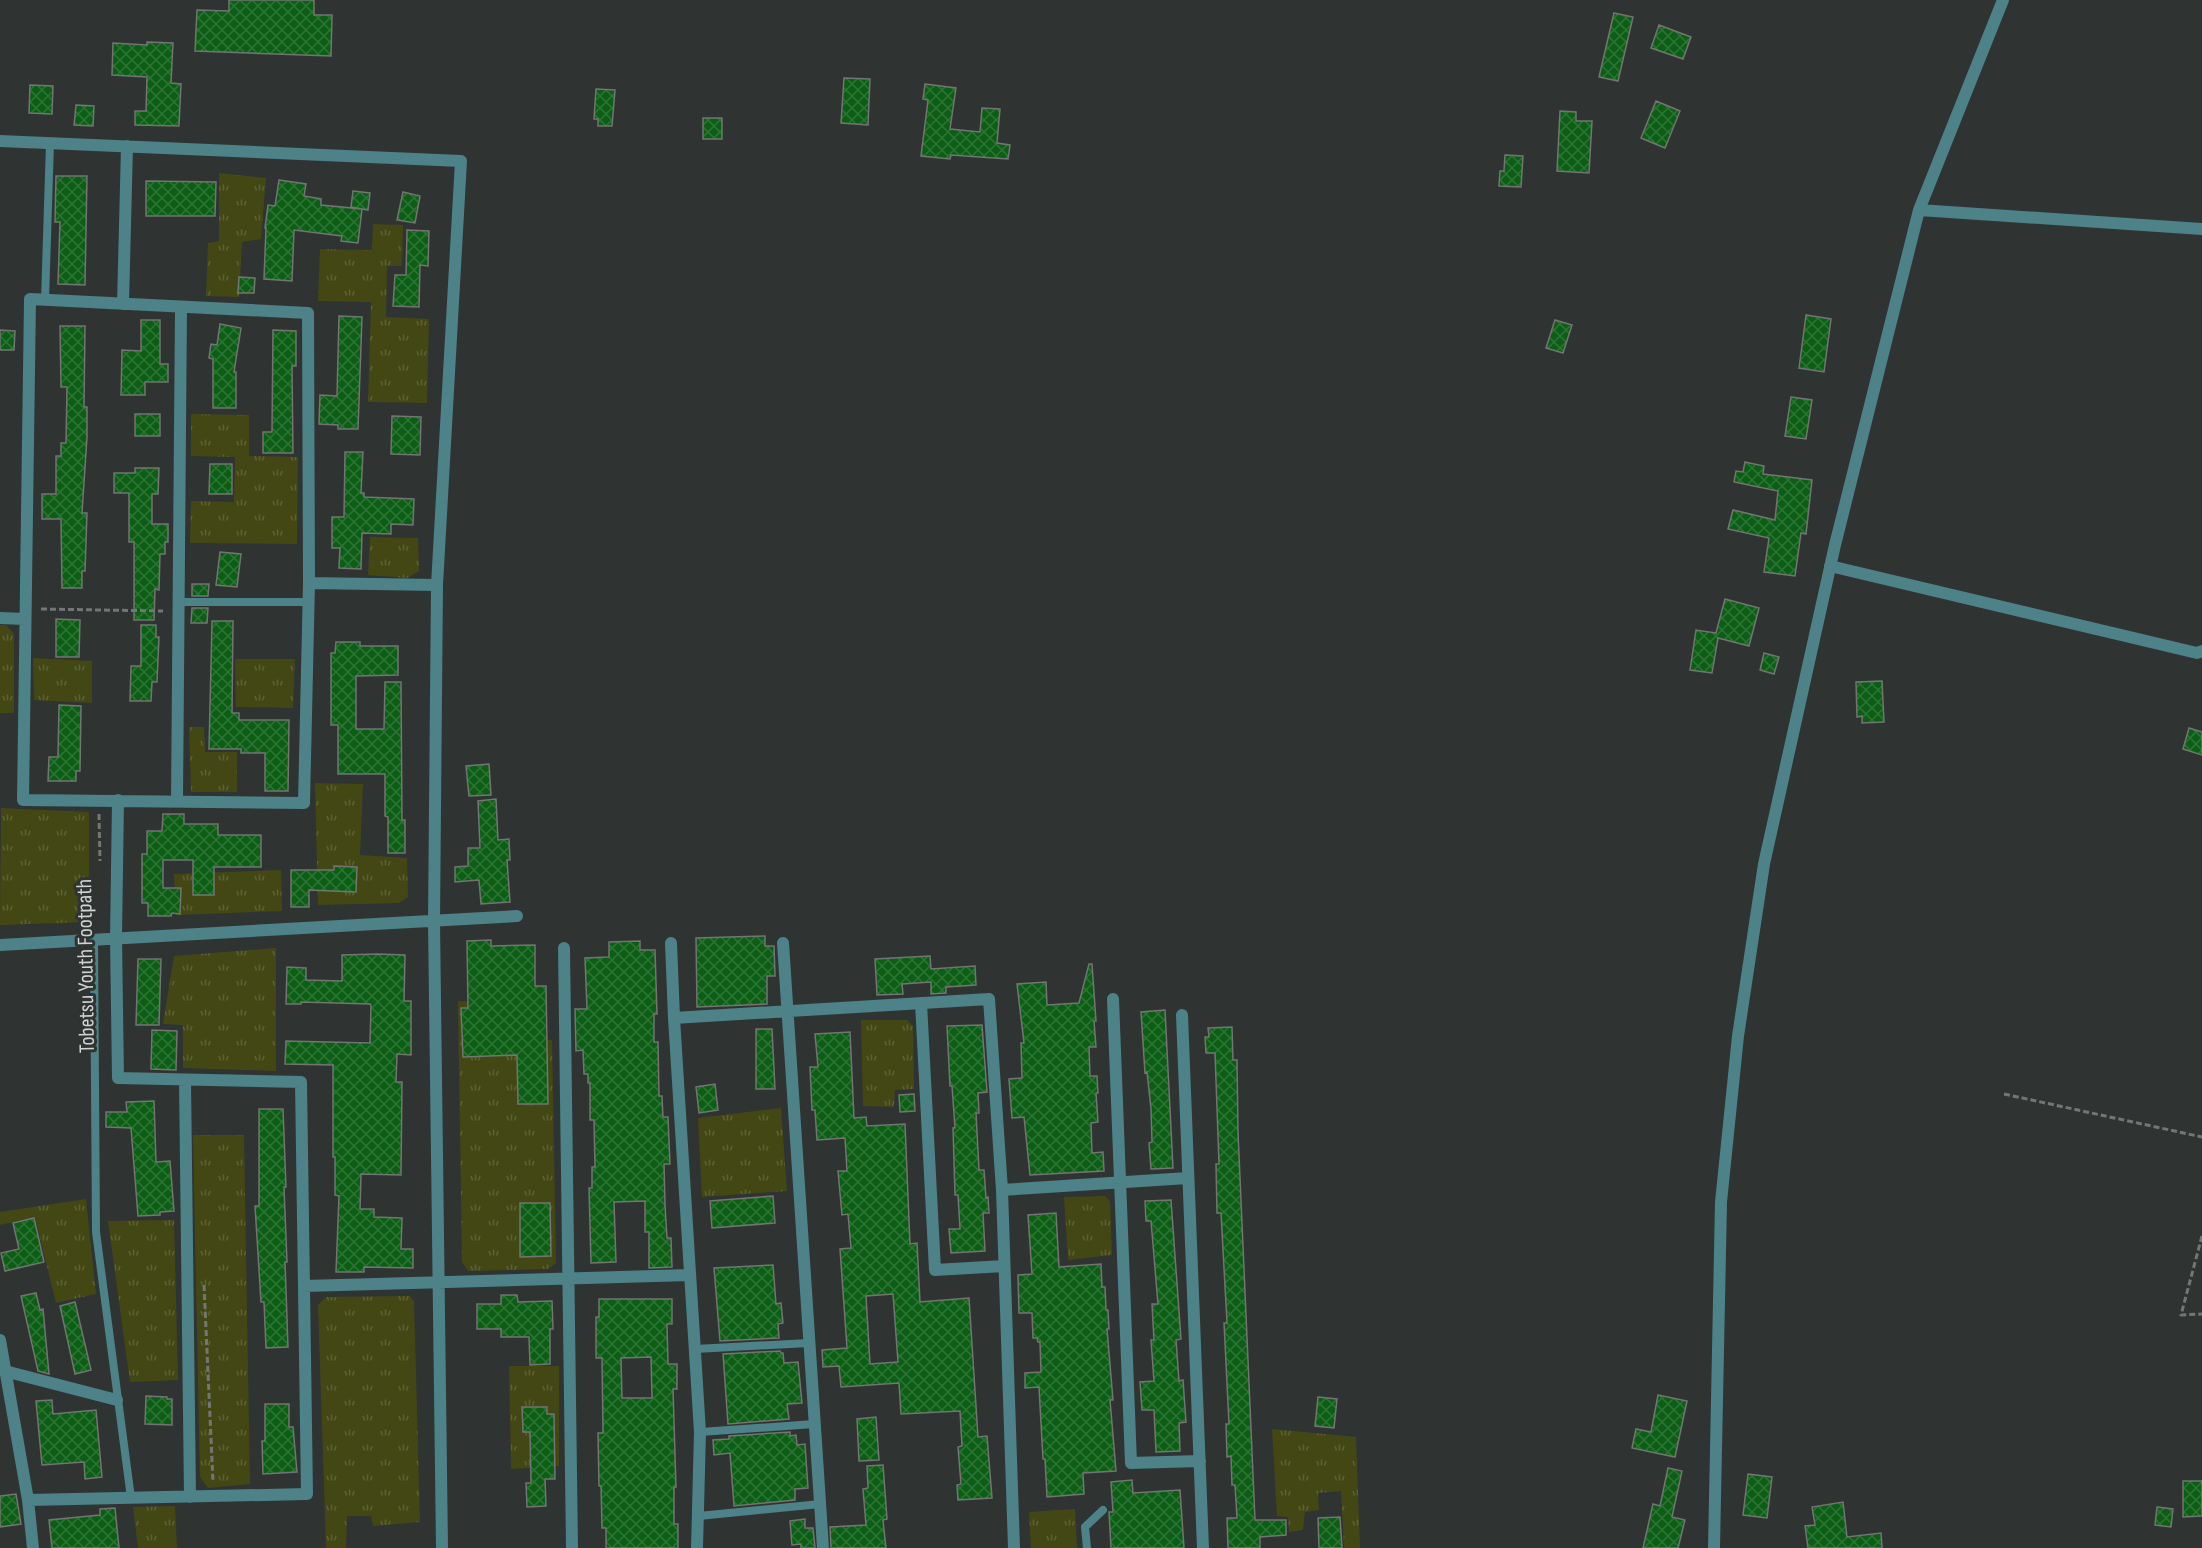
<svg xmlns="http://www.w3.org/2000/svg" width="2202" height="1548" font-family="'Sofia Sans Condensed',sans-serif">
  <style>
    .grass { fill: url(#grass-tufts) }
    .building { fill: url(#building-cross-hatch); stroke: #727572; stroke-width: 1.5; fill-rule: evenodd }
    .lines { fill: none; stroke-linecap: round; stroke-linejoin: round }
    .path { stroke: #737675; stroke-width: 3; stroke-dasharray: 6 3; stroke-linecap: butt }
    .lane { stroke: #4c8288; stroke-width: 8 }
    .street { stroke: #4c8288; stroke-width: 12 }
    .labels { text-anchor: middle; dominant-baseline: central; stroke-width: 6; stroke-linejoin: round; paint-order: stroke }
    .street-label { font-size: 22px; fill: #d1d3d2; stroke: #2f3332 }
  </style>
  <defs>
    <pattern id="grass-tufts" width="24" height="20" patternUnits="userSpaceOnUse" patternTransform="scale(1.5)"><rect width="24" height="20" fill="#434714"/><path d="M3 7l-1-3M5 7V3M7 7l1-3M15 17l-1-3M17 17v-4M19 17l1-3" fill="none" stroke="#5d6135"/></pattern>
    <pattern id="building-cross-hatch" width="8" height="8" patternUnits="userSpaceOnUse" patternTransform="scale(1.5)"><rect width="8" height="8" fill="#0c5e15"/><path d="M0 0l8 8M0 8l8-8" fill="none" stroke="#2e7436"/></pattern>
  </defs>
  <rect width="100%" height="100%" fill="#2f3332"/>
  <path class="grass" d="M219 173 266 178 261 239 242 242 239 297 206 296 208 243 219 241Z
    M373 224 403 225 402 266H387L386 317 429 319 427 403 368 402 371 302 318 301 320 249 372 250Z
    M191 414 249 415V456L298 457 297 544 190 543 191 501 234 502 235 457 191 456Z
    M370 537 418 538 419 571 407 578 368 575Z
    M0 625H6L14 634V713H0Z
    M33 658 92 661V703L34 700Z
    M235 659H295L293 708 236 707Z
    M189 727H204L205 752H237V792H191Z
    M315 783 363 784 360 855 407 858 408 897 399 903 318 905Z
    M1 808 89 812V922L0 925Z
    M281 870 282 911 176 915 174 874Z
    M276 948V1071L183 1068V1025L163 1024 174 956Z
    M458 1001 501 1004 503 1040H552L556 1263 548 1269 468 1271 462 1262Z
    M861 1020H907L913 1026 914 1089 895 1090 894 1107 863 1106Z
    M781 1108 787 1191 702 1197 698 1118Z
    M193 1135H244L250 1484 208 1488 200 1477Z
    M1105 1196 1110 1201 1112 1255 1068 1260 1064 1197Z
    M86 1199 96 1294 56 1303 35 1217 0 1225V1212Z
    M174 1220 178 1380 130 1382 108 1221Z
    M410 1296 414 1301 420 1522 373 1526 371 1516H347L346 1548H326L318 1305 326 1297Z
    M509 1366H559V1466L511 1469Z
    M1272 1429 1356 1437 1360 1548H1344L1341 1491 1318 1493 1319 1510 1305 1512 1303 1530 1289 1532 1288 1517 1277 1516Z
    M175 1506 177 1548H138L133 1507Z
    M1075 1509 1077 1548H1031L1029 1512Z"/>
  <path class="building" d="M229 0H314V15H332L331 56 195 51 197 10 229 11Z
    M1614 13 1633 17 1618 81 1599 77Z
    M1659 25 1691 37 1683 59 1651 48Z
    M147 42 173 43 171 83 181 84 179 126 135 125V111H146L147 77 112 75 113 43 147 45Z
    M844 78 870 79 868 125 841 123Z
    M925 84 956 88 950 129 980 132 982 108 1000 109 997 143 1010 145 1008 159 951 155 950 159 921 156 928 100 923 99Z
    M30 85 53 86 52 114 29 113Z
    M596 89 615 90 612 126H598V119H594Z
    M1656 101 1680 111 1665 148 1641 138Z
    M76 105 94 106 93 126 74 125Z
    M1560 111 1576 112V121H1592L1589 173 1557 171Z
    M703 118H722V139H703Z
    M1505 155 1523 156 1521 187 1499 186 1500 171H1504Z
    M56 176H87L85 285 58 284 60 222H55Z
    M279 180 306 184 304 196 321 199V205L362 209 358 243 341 241 342 236 294 230 292 281 264 279 266 228H265L268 205 275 206Z
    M146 181 216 182 215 216H146Z
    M353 191 370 193 368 210 351 207Z
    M403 192 420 196 415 223 397 220Z
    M407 230 429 231 428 266 420 265 419 307 393 306 395 275H406Z
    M239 277 255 278 254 293H238Z
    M1806 315 1831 319 1824 372 1799 368Z
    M339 316 362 317 358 429H338V425L319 424 320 395 337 396Z
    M141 320H160V364H168V382H145V395H121L122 350 141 351Z
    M1555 320 1572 325 1563 353 1546 348Z
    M220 324 241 328 234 372H236V408H213V359L209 358 211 344 217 345Z
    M60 326H85L84 407H87V437L82 513H87L85 571H82V588H62L61 519H42V494H56V456H61V443H66L67 387H61Z
    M0 330 15 331 14 350H0Z
    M273 330 296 331V366H292L293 453H263V432H272Z
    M1791 397 1812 400 1806 439 1785 436Z
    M135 414H160V436H135Z
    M392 416 421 417 420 455 391 454Z
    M345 452H363L361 493H364V497L414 499 413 525 391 524V534L362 533 361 569 339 568 340 548H332V517H344Z
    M1745 462 1764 466 1763 474 1812 480 1806 534 1801 533 1795 576 1764 572 1769 538 1728 529 1733 510 1775 520 1778 491 1734 482 1736 471 1743 472Z
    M210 464H232V494H209Z
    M135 468H159L158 494H152V524H168V542H165V554H160L159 590 155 589 154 620H134V542H129V493H114V473H135Z
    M220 552 241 554 237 587 216 585Z
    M192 584H209L208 596H192Z
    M1725 599 1759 608 1749 646 1718 638 1712 673 1690 670 1696 630 1716 633Z
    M192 608H208L207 623H191Z
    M56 619 80 620 79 657H56Z
    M212 621H233L232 713H239V720H289L288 791H265V753H241V749H209Z
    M141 625H156V637H159L157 682H152L151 701H130L131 666H141Z
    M336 642H360V646H398V675L356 676V729H384L385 682H401L402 820H405V853H388V817L385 816V774H338V725H331V653H335Z
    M1764 653 1779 657 1774 674 1760 670Z
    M1882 681 1884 722 1862 723V716L1857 717 1856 682Z
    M59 705 81 706 80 771H76V781H48L49 757H58Z
    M2189 728 2202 732V755L2183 749Z
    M489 764 491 795 469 796 466 766Z
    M496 799 498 840 509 839 510 860H507L510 902 481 904 479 880 455 882V867L468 866V848H480L478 801Z
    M163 814H184V824H218V835H261V867H214V895H193V860H163V888H181L180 914 172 913 171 916H148V903H142V854H147V831H162Z
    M334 866 357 867 356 892 309 890V907H291V870H334Z
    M765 936V946H774L775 976H767V1004L697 1007 696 938Z
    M491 940V946L535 945V986H546L548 1104H518L517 1055 463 1057 461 1008H468L467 941Z
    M640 941V950H655L657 1014H654V1042H658L659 1096H662L663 1117H668L670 1164H664L665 1205 667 1238H671L672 1267 649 1268V1232H645V1201L614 1202 616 1262 591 1263 589 1188H592V1167H595L594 1120H590V1083H588V1074H584L583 1050 576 1051 575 1009H587L585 958 609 957V942Z
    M377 954 405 955 404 1001H411V1055L397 1054 396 1082H402L401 1175 361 1174 360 1209H374V1217L402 1218 401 1249H413V1268L364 1267V1272H336L339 1196 335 1195V1157H333V1065L285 1064 286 1041 370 1043 371 1006 370 1004 301 1002V1004H286L287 967 306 968V980L342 981V955Z
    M930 956 931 969 975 966 976 985 946 987V993L931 994V982L902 984 903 994 877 995 875 959Z
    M138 959H161L159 1025H136Z
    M1089 964H1092L1096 1021H1094L1096 1047H1089L1090 1076H1097L1098 1093H1096L1098 1122 1091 1123 1092 1153 1103 1152 1104 1171 1030 1175 1024 1117 1012 1118 1009 1079 1022 1078 1021 1043H1024L1017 984 1046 982 1047 1005 1079 1003Z
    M1165 1010 1173 1168 1151 1169 1149 1143 1152 1142 1151 1109 1147 1072 1145 1073 1141 1012Z
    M982 1025 987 1092 978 1093 979 1113H976L979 1170H984L986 1198 988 1197 989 1213H983L985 1251 951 1253 949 1229H960L958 1195H955L953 1128H955L952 1086H950L947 1026Z
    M1232 1027 1233 1060H1237L1238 1132 1255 1520H1286V1535L1260 1537V1548H1228L1227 1518H1237L1235 1485H1232L1231 1456 1227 1457 1226 1424H1229L1224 1323H1227L1221 1213H1217L1216 1164H1219L1215 1053H1206L1205 1037H1209L1208 1028Z
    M756 1029H772L775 1089H756Z
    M152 1030 177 1031 176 1070 151 1069Z
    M850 1032 854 1118 866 1117 867 1126 905 1124 910 1244 917 1243 920 1302 969 1298 978 1437 987 1436 992 1498 958 1500 957 1485 961 1484 958 1447 962 1446 960 1411 901 1414 899 1383 841 1387 839 1366 823 1367 822 1350 847 1348 840 1249 851 1248 848 1214 842 1215 838 1171H847L845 1138 817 1140 815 1110H812L810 1067H818L815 1034ZM893 1294 898 1362 870 1364 866 1296Z
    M715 1084 718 1110 699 1113 696 1087Z
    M914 1094 915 1111 900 1112 899 1095Z
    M154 1101 156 1162 170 1161 174 1211 160 1212V1215L138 1216 131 1128 106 1127V1112H127L126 1102Z
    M259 1109H283L286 1187H284L287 1262H285L288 1347 266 1348 264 1302H261L255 1206H259Z
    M773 1196 775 1223 712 1228 710 1201Z
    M1171 1200 1181 1339 1176 1340 1179 1381 1183 1380 1186 1422 1179 1423 1180 1451 1156 1452 1154 1410H1142L1140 1382 1154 1381 1151 1340H1154L1152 1304H1158L1151 1221H1146L1145 1201Z
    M520 1203H550L551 1256 520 1257Z
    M1056 1213 1059 1267 1101 1264 1102 1287H1105L1106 1310H1108L1109 1329H1107L1113 1400H1110L1116 1471 1083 1473 1084 1494 1047 1497 1045 1459H1043L1039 1387 1025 1388V1373L1041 1372 1040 1342H1038L1037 1338H1033L1032 1313H1019L1018 1275 1032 1274 1028 1215Z
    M34 1218 44 1262 5 1271 1 1253 19 1249 13 1223Z
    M773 1265 776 1304 781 1303 783 1323 778 1324 779 1338 720 1341 714 1268Z
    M36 1293 40 1310 43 1309 49 1374 38 1371 21 1296Z
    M501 1295H517L518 1302 552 1301 553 1329H550V1364L530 1365 529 1337H501V1329H477V1304H501Z
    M599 1299H672V1324H667L668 1364H677V1389H673L676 1487H674V1524H678V1548H606V1528H602L601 1486H599L598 1433H603L602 1358H596V1317H599ZM651 1357 652 1398H622L621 1358Z
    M75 1302 91 1370 75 1374 60 1306Z
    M780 1351 781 1353H783L784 1363 798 1362 802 1403 787 1404 789 1419 728 1424 723 1354Z
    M1658 1395 1687 1401 1675 1457 1632 1448 1636 1429 1651 1432Z
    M146 1396 167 1397V1399H172V1425L145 1424Z
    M1318 1397 1337 1399 1334 1428 1315 1426Z
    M52 1400 53 1414 96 1410 102 1477 85 1479 84 1462 42 1465 36 1401Z
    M265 1404H289V1427H293L297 1472 263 1474 262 1441H265Z
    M522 1407H547V1414H554L555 1479H545L546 1506 527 1507 526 1483H531L530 1432H523Z
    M876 1417 879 1460 859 1461 857 1419Z
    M790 1432V1436L796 1435 797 1445 805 1444 808 1488 795 1489V1500L734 1506 730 1453 714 1455 713 1440 729 1439V1436Z
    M883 1465 887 1519 883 1520 886 1548H831L830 1527 866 1525 863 1489 868 1488 867 1466Z
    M1668 1468 1682 1471 1672 1517 1685 1520 1678 1548H1643L1653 1504 1660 1506Z
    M1748 1474 1772 1477 1767 1518 1743 1515Z
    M1132 1480 1133 1493 1180 1490 1184 1548H1111L1109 1512H1113L1111 1482Z
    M2183 1481H2202V1516L2183 1517Z
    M16 1494 21 1524 0 1527V1496Z
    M1843 1502 1847 1537 1881 1533 1882 1548H1808L1805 1526 1815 1525 1812 1507Z
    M2157 1507 2173 1509 2171 1527 2155 1525Z
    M115 1508 119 1548H52L49 1520 100 1515V1509Z
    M1340 1517 1342 1548H1319L1318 1518Z
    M805 1519V1528H813L815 1548H801V1544L792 1545 790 1521Z"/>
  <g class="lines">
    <path class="path" d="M41 609 163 611
      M99 814 100 861
      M2004 1094 2202 1137
      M2202 1236 2181 1315 2202 1314
      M204 1285 213 1482"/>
    <path class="lane" d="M45 300 50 143
      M178 602H308
      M94 940 96 1232 131 1498
      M695 1349 809 1343
      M700 1432 814 1424
      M699 1516 820 1504
      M1087 1548 1085 1527 1103 1510"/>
    <path class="street" d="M0 141 461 161 437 585 434 921 442 1548
      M1919 210 2202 229
      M30 299 308 313 309 583 304 803 23 800Z
      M123 304 127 146
      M1830 566 2197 653 2202 651
      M309 583 437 585
      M0 618 25 619
      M177 801 181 307
      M671 943 674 1018 700 1432 697 1548
      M783 943 823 1548
      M0 945 517 916
      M564 948 572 1548
      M1113 999 1131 1463 1200 1461
      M921 1003 935 1270 1004 1266
      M1182 1015 1203 1548
      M674 1018 989 999 1002 1190 1014 1548
      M185 1080 190 1497
      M1002 1190 1188 1178
      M304 1286 690 1275
      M0 1340 28 1500 33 1548
      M1 1370 117 1400
      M28 1500 307 1494 301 1082 118 1078 116 938 118 800
      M1714 1548 1721 1202 1738 1036 1764 864 1835 545 1919 210 2003 0"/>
  </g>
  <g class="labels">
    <g class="street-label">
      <text transform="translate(86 966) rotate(-91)">Tobetsu Youth Footpath</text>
    </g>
  </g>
</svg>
